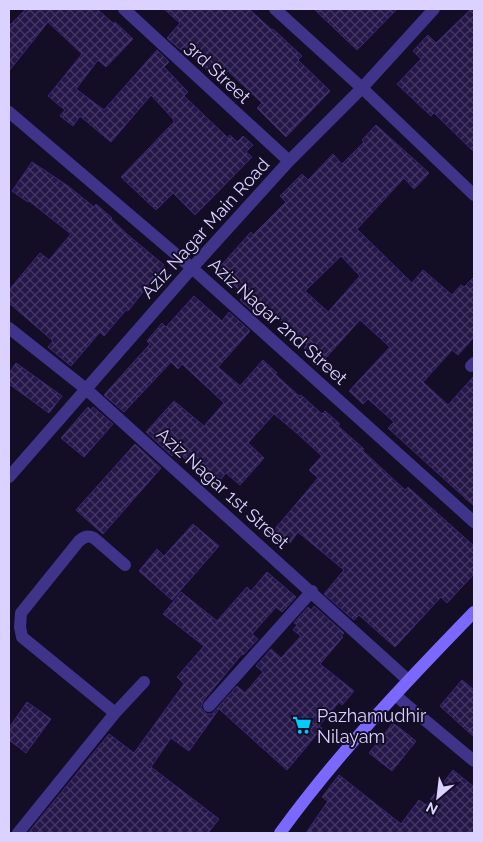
<svg xmlns="http://www.w3.org/2000/svg" width="483" height="842" font-family="Raleway,sans-serif">
  <style>
    .building { fill: url(#building-cross-hatch); stroke: #3e2677; fill-rule: evenodd }
    .lines { fill: none; stroke-linecap: round; stroke-linejoin: round }
    .street { stroke: #3f338a; stroke-width: 12 }
    .secondary { stroke: #7b69ff; stroke-width: 12 }
    .labels { text-anchor: middle; dominant-baseline: central; stroke-width: 4; stroke-linejoin: round; paint-order: stroke }
    .street-label { font-size: 18px; fill: #dbd2ff; stroke: #130d26 }
    .poi-label { font-size: 18px; fill: #dbd2ff; stroke: #130d26; text-anchor: start }
  </style>
  <defs>
    <pattern id="building-cross-hatch" width="8" height="8" patternUnits="userSpaceOnUse" patternTransform="scale(1.25)"><rect width="8" height="8" fill="#261749"/><path d="M0 0l8 8M0 8l8-8" fill="none" stroke="#453864"/></pattern>
  </defs>
  <rect width="100%" height="100%" fill="#130d26"/>
  <path class="building" d="M26 9H97L114 24 115 22 133 39 106 67 98 60 76 89 104 110 157 50 169 62 164 67 188 92 184 96 228 138 230 135 237 142 243 136 253 145 246 152 252 157 195 215 173 193 156 210 121 177 174 122V120L151 95 111 142 80 116 73 126 60 116 65 110 48 96 82 54 48 22 9 71V26Z
    M164 9H249L272 30 273 29 302 56 298 60 330 91 286 137 257 108 262 103 228 71 219 81 183 47 181 50 167 38 180 23Z
    M314 9H397L357 50Z
    M471 9H474V152L434 113 431 116 397 84 421 59 413 51 428 35 436 43Z
    M376 125 429 173 414 189 404 178 357 229 412 283 423 270 452 295 461 285 464 287 474 277V337L458 355 452 350 423 382 448 405 474 376V506L388 428 394 422 368 399 363 404 349 391 390 347 360 320 321 363 304 348 307 344 267 308 259 317 240 300 245 295 217 270 251 232 253 235 286 202 280 196 302 174 308 180 333 154 342 164 364 142 362 140ZM341 256 360 276 328 312 305 291Z
    M32 162 68 186 94 207 96 204 112 218 111 219 128 235 164 265 128 311 126 310 104 336 100 332 71 366 48 347 53 341 9 303V290L40 253 49 260 71 234 29 201 28 202 12 191Z
    M194 296 222 321 229 312 250 331 218 367 240 386 263 360 277 373 275 374 299 396 301 395 322 414 325 411 340 424 338 426 364 449 362 450 405 490 408 487 474 546V574L447 603 441 597 395 647 359 615 354 620 324 594 344 570 298 532 290 543 274 530 318 478 309 470 322 456 299 435 274 414 248 443 264 458 240 485 226 473 216 485 176 451 172 456 146 432 174 401 204 426 224 403 182 364 178 369 171 362 124 412 104 395 150 344 147 341 162 323 166 327Z
    M16 363 62 396 49 413 9 384V373Z
    M88 407 91 410 93 407 113 424 84 457 61 438Z
    M135 444 161 468 103 534 76 510Z
    M193 524 219 546 172 600 139 571 157 549 164 556Z
    M267 572 296 597 282 612 276 607 252 634 258 639 243 655 242 654 203 701 201 708 207 714H212L237 686 245 693 263 672 256 666 271 649 281 658 301 636 293 630 297 625 294 623 308 607 311 610 314 606 344 633 341 636 343 637 320 664 354 691 342 705 339 702 319 726 322 728 287 770 219 709 189 751 171 738 151 767 219 819 208 833H28L109 734 134 753 184 684 177 677 204 646 163 614 181 592 217 621 247 587 251 591Z
    M462 680 474 690V737L440 706Z
    M27 702 51 719 26 753 9 740V728Z
    M393 723 416 741 392 771 369 753Z
    M453 770 474 787V833H306L328 801 322 797 339 775 401 824 419 800 426 805Z"/>
  <g class="lines">
    <path class="street" d="M124 9 289 161
      M275 9 362 88 474 195
      M9 112 192 268 474 522
      M9 328 86 389 408 680
      M471 366 474 363
      M9 477 192 268 289 161 362 88 434 9
      M395 695 474 761
      M209 706 312 591
      M115 713 22 637 20 627 21 613 79 541C84 537 87 535 94 538L125 565
      M18 833 115 713 144 682"/>
    <path class="secondary" d="M280 833C338 753 406 682 474 612"/>
  </g>
  <defs>
    <g id="supermarket-bare" transform="scale(1.5)"><path d="M-6-5.5h2.5l.6 2H6L4.5 2H-2.5L-4.4-4H-6ZM-1.5 3.2a1.3 1.3 0 1 0 .1 0ZM3 3.2a1.3 1.3 0 1 0 .1 0Z" fill="#00cbfd" stroke="#130d26" stroke-width="2.5" paint-order="stroke"/></g>
  </defs>
  <g fill-rule="evenodd">
    <use href="#supermarket-bare" x="302" y="725"/>
  </g>
  <g class="labels">
    <g class="street-label">
      <text transform="translate(218 72) rotate(43)">3rd Street</text>
      <text transform="translate(205 228) rotate(-48)">Aziz Nagar Main Road</text>
      <text transform="translate(278 321) rotate(42)">Aziz Nagar 2nd Street</text>
      <text transform="translate(223 488) rotate(42)">Aziz Nagar 1st Street</text>
    </g>
    <g class="poi-label">
      <text x="317" y="715">Pazhamudhir<tspan x="317" dy="21">Nilayam</tspan></text>
    </g>
  </g>
  <rect width="483" height="842" fill="none" stroke="#dbd2ff" stroke-width="20"/>
  <g transform="translate(438 797) rotate(208)" stroke="#130d26" stroke-width="4" paint-order="stroke">
  <path d="M0-4L9 19L0 12L-9 19Z" fill="#dbd2ff"/>
  <text y="-8" font-size="14" font-weight="bold" text-anchor="middle" fill="#dbd2ff">N</text>
  </g>
</svg>
